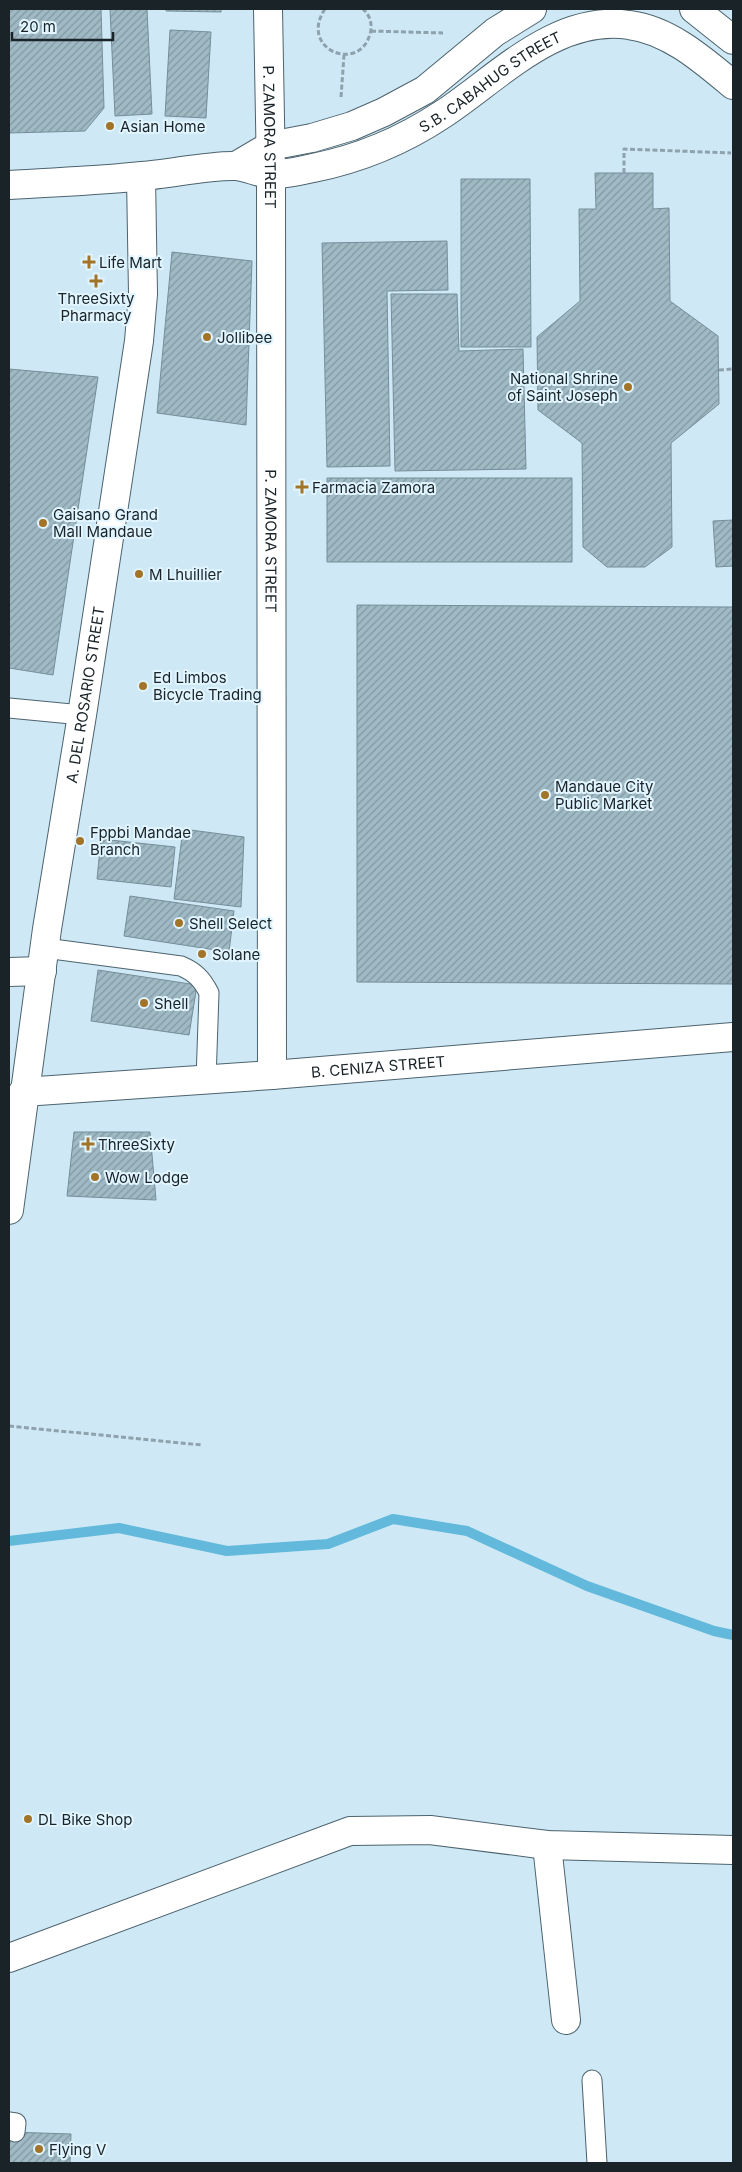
<svg xmlns="http://www.w3.org/2000/svg" width="742" height="2172" font-family="Inter,sans-serif">
  <style>
    .lines { fill: none; stroke-linecap: round; stroke-linejoin: round }
    .stream { stroke: #63b9db; stroke-width: 10 }
    .building { fill: url(#building-hatch); stroke: #758e99 }
    .service-casing { stroke: #4c636e; stroke-width: 21 }
    .minor-casing { stroke: #4c636e; stroke-width: 30 }
    .tertiary-casing { stroke: #4c636e; stroke-width: 30 }
    .path { stroke: #8da2ac; stroke-width: 3; stroke-dasharray: 5 2.5; stroke-linecap: butt }
    .service { stroke: #fff; stroke-width: 19 }
    .minor { stroke: #fff; stroke-width: 28 }
    .tertiary { stroke: #fff; stroke-width: 28 }
    .poi-dot { fill: #a27427; stroke: #e0f5ff; stroke-width: 2 }
    .labels { text-anchor: middle; dominant-baseline: central; stroke-width: 4; stroke-linejoin: round; paint-order: stroke }
    .street-label { font-size: 15px; fill: #192328; stroke: #e0f5ff }
    .poi-label { font-size: 15px; fill: #192328; stroke: #e0f5ff; text-anchor: start }
  </style>
  <defs>
    <pattern id="building-hatch" width="6" height="6" patternUnits="userSpaceOnUse" patternTransform="scale(1.25)"><rect width="6" height="6" fill="#a0bac5"/><path d="M-1 1l2-2M0 6l6-6M5 7l2-2" fill="none" stroke="#8297a0"/></pattern>
  </defs>
  <rect width="100%" height="100%" fill="#cee9f5"/>
  <g class="lines">
    <path class="stream" d="M9 1541 119 1528 227 1551 328 1544 393 1519 467 1531 587 1586 714 1631 733 1635"/>
  </g>
  <path class="building" d="M9 9H101L104 108 85 131 9 133Z
    M110 9H147L152 114 115 116Z
    M166 9H221V12L166 11Z
    M170 30 211 32 206 118 165 116Z
    M595 173H653V209L669 208 670 301 718 336 719 404 671 443 672 547 645 567H607L583 547 582 443 538 410 537 337 580 301 579 209H596Z
    M461 179H530L531 347H461Z
    M447 241 448 290 387 291 390 466 327 467 322 243Z
    M172 252 252 261 246 425 157 413Z
    M391 294H457L459 351 523 349 526 469 395 471Z
    M9 369 98 377 53 675 9 668Z
    M327 478H572V562H327Z
    M733 520V566L716 567 713 521Z
    M357 605 733 607V984L357 982Z
    M183 829 244 837 241 907 174 899Z
    M101 839 175 847 171 887 97 879Z
    M130 896 234 911 229 952 124 936Z
    M98 970 197 985 189 1035 91 1021Z
    M74 1132H150L156 1200 67 1196Z
    M9 2132 71 2134 70 2163H9Z"/>
  <g class="lines">
    <g class="service-casing">
      <path id="service" d="M9 708 82 715
        M45 948 181 966C195 972 202 979 209 993L206 1080
        M592 2080 597 2163
        M9 2122 16 2123 15 2132"/>
    </g>
    <g class="minor-casing">
      <g id="minor">
        <path id="s1" d="M268 9 271 174 272 1075"/>
        <path d="M9 972 42 971"/>
        <path id="s2" d="M23 1092 272 1075 733 1037"/>
        <path d="M547 1845 566 2020"/>
        <path d="M9 1958 350 1831 430 1830 547 1845 733 1850"/>
      </g>
    </g>
    <g class="tertiary-casing">
      <g id="tertiary">
        <path d="M694 9 733 40"/>
        <path d="M236 166 270 146 312 138 352 126 384 112 425 90 495 32 532 9"/>
        <path id="s3" d="M9 185C53 182 98 181 142 176 170 174 209 165 236 166 247 167 259 173 270 174 283 175 300 171 313 168 358 159 404 140 443 114 498 78 556 14 629 25 669 30 703 60 733 85"/>
        <path id="s4" d="M9 1210 47 929 82 715 139 341 143 294 141 177"/>
      </g>
    </g>
    <path class="path" d="M325 9C298 49 359 74 370 34 373 25 370 15 363 9
      M371 31 443 33
      M341 97 344 55
      M624 173V149L731 153
      M719 370 733 369
      M9 1426 202 1445"/>
    <use href="#service" class="service"/>
    <use href="#minor" class="minor"/>
    <use href="#tertiary" class="tertiary"/>
  </g>
  <g class="poi-dot">
    <circle cx="110" cy="126" r="5"/>
    <path d="M86.5 254.5h5v5h5v5h-5v5h-5v-5h-5v-5h5z"/>
    <path d="M93.5 273.5h5v5h5v5h-5v5h-5v-5h-5v-5h5z"/>
    <circle cx="207" cy="337" r="5"/>
    <circle cx="628" cy="387" r="5"/>
    <path d="M299.5 479.5h5v5h5v5h-5v5h-5v-5h-5v-5h5z"/>
    <circle cx="43" cy="523" r="5"/>
    <circle cx="139" cy="574" r="5"/>
    <circle cx="143" cy="686" r="5"/>
    <circle cx="545" cy="795" r="5"/>
    <circle cx="80" cy="841" r="5"/>
    <circle cx="179" cy="923" r="5"/>
    <circle cx="202" cy="954" r="5"/>
    <circle cx="144" cy="1003" r="5"/>
    <path d="M85.5 1136.5h5v5h5v5h-5v5h-5v-5h-5v-5h5z"/>
    <circle cx="95" cy="1177" r="5"/>
    <circle cx="28" cy="1819" r="5"/>
    <circle cx="39" cy="2149" r="5"/>
  </g>
  <g class="labels">
    <g class="street-label">
      <text stroke="none"><textPath href="#s3" startOffset="505">S.B. CABAHUG STREET</textPath></text>
      <text stroke="none"><textPath href="#s1" startOffset="128">P. ZAMORA STREET</textPath></text>
      <text stroke="none"><textPath href="#s1" startOffset="532">P. ZAMORA STREET</textPath></text>
      <text stroke="none"><textPath href="#s4" startOffset="521">A. DEL ROSARIO STREET</textPath></text>
      <text stroke="none"><textPath href="#s2" startOffset="356">B. CENIZA STREET</textPath></text>
    </g>
    <g class="poi-label">
      <text x="120" y="126">Asian Home</text>
      <text x="99" y="262">Life Mart</text>
      <text x="96" y="298" text-anchor="middle">ThreeSixty<tspan x="96" dy="17">Pharmacy</tspan></text>
      <text x="217" y="337">Jollibee</text>
      <text x="618" y="378" text-anchor="end">National Shrine<tspan x="618" dy="17">of Saint Joseph</tspan></text>
      <text x="312" y="487">Farmacia Zamora</text>
      <text x="53" y="514">Gaisano Grand<tspan x="53" dy="17">Mall Mandaue</tspan></text>
      <text x="149" y="574">M Lhuillier</text>
      <text x="153" y="677">Ed Limbos<tspan x="153" dy="17">Bicycle Trading</tspan></text>
      <text x="555" y="786">Mandaue City<tspan x="555" dy="17">Public Market</tspan></text>
      <text x="90" y="832">Fppbi Mandae<tspan x="90" dy="17">Branch</tspan></text>
      <text x="189" y="923">Shell Select</text>
      <text x="212" y="954">Solane</text>
      <text x="154" y="1003">Shell</text>
      <text x="98" y="1144">ThreeSixty</text>
      <text x="105" y="1177">Wow Lodge</text>
      <text x="38" y="1819">DL Bike Shop</text>
      <text x="49" y="2149">Flying V</text>
    </g>
  </g>
  <rect width="742" height="2172" fill="none" stroke="#192328" stroke-width="20"/>
  <path d="M12 32v8h101v-8" fill="none" stroke="#192328" stroke-width="2.5"/>
  <text x="20" y="32" font-size="15" fill="#192328" stroke="#e0f5ff" stroke-width="4" paint-order="stroke">20 m</text>
</svg>
